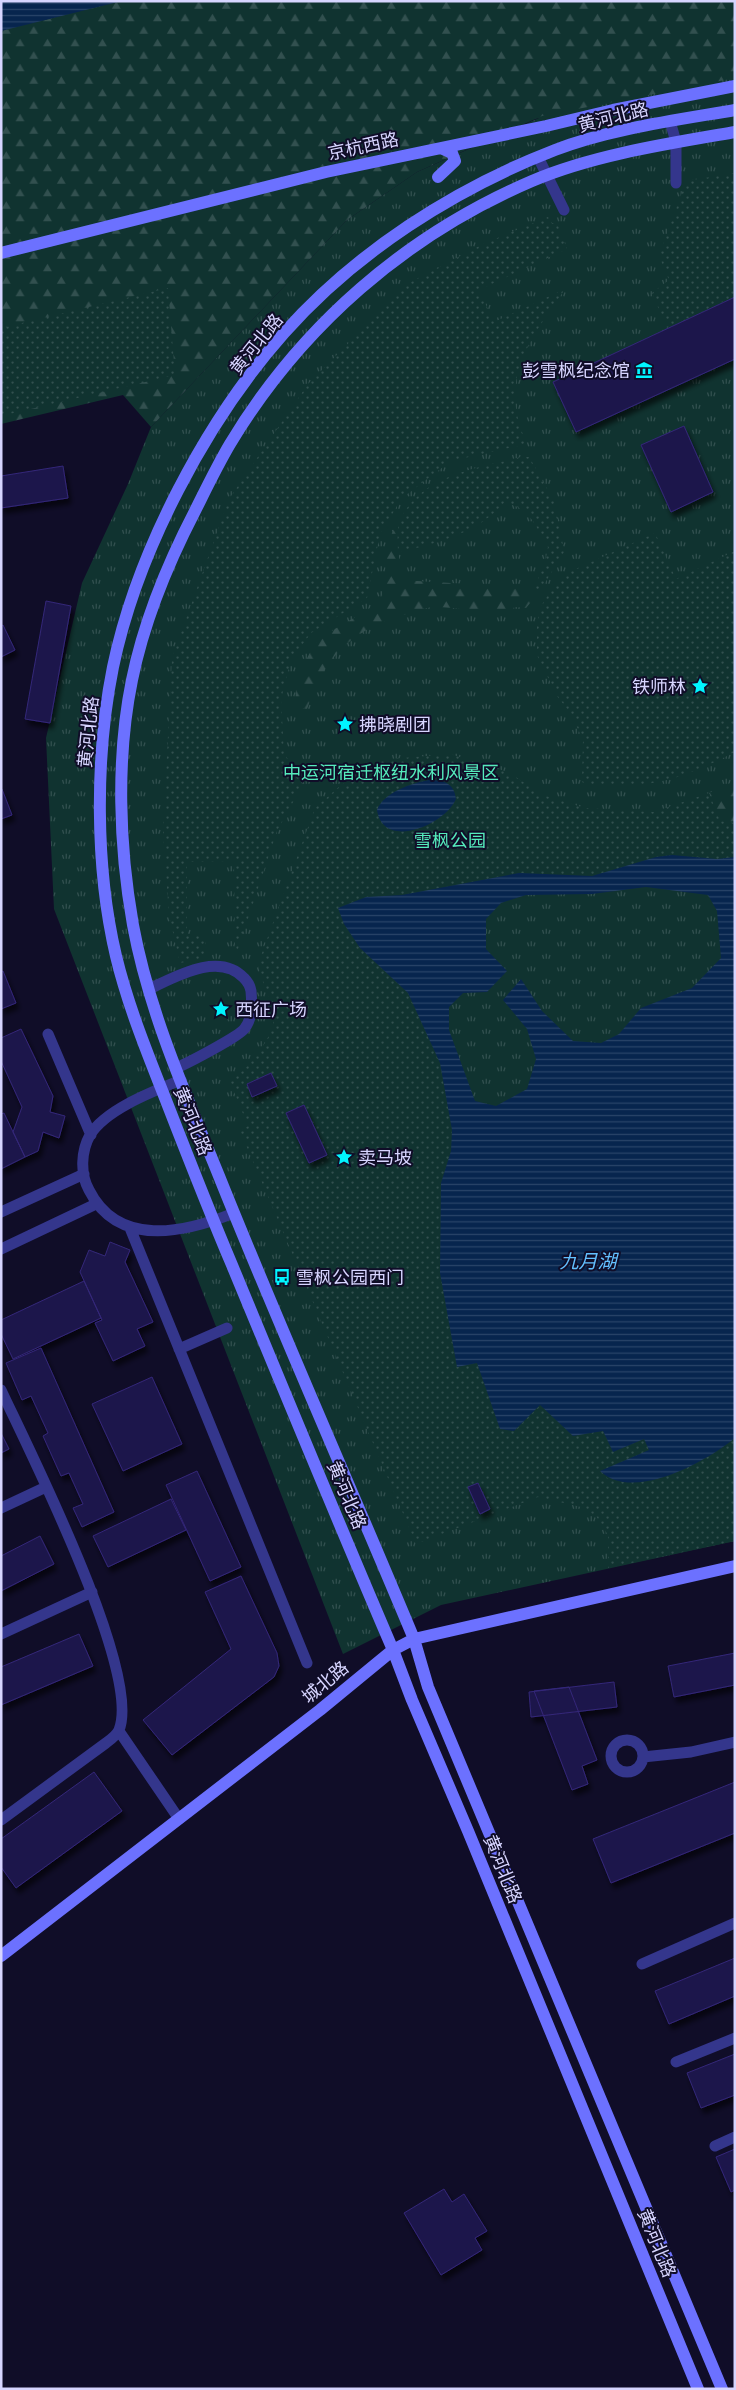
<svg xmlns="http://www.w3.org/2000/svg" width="736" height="2390" font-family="'Titillium Web','Noto Sans SC',sans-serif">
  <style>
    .grass { fill: url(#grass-tufts) }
    .forest { fill: url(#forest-firs) }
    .garden { fill: url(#garden-dots) }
    .water { fill: url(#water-rules); fill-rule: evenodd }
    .building { fill: #1f174b; stroke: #332779; filter: url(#shadow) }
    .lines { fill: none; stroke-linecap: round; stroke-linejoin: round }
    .lane { stroke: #34368c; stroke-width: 11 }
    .secondary { stroke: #6c71ff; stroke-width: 12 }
    .labels { text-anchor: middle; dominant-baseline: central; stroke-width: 4; stroke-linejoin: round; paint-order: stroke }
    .street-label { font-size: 18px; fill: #d7d5ff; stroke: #100d28 }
    .poi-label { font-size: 18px; fill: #d7d5ff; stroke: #100d28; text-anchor: start }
    .park-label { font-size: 18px; fill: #55ebbc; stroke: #100d28 }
    .water-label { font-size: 19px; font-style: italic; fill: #63c0ff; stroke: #100d28 }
  </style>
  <defs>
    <pattern id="grass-tufts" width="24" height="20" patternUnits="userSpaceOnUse" patternTransform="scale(1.25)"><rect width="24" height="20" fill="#103330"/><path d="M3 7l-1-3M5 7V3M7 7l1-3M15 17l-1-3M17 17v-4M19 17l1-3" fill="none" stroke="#32504f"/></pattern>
    <pattern id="forest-firs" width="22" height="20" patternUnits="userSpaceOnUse" patternTransform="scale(1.25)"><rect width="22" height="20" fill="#103330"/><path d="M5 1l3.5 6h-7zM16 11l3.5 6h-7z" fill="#32504f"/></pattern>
    <pattern id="garden-dots" width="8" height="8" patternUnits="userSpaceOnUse" patternTransform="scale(1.25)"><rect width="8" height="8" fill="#103330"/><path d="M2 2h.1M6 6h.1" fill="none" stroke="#32504f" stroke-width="1.8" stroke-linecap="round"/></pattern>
    <pattern id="water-rules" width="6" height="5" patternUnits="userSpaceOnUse" patternTransform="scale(1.25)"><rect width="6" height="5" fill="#07254e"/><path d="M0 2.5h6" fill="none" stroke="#2a4469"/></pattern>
    <filter id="shadow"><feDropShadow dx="3" dy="5.5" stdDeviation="2.5" flood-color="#0009"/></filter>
  </defs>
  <rect width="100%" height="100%" fill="#100d28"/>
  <path class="grass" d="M1 1H735V1541L441 1605 343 1654 54 909 46 738 82 583 128 484 151 427 347 220 417 172 539 118 1 242Z"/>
  <path class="forest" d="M122 1H735V78L542 116 417 172 347 220 151 427 123 395 1 424V31Z
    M400 519 398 534 400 580 534 588 540 591 526 608 514 607 511 617C487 614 458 607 434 607 423 608 411 612 401 616 348 632 325 658 307 709L295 708 296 690 304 664 314 645 323 636 369 609 383 594 387 553 392 533Z
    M735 781V823L720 821 709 793Z"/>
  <path class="garden" d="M735 173V296L667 328 652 293 669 280 659 256 686 181Z
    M548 217 552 223H557L567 249 479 290 494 322 565 289C529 341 497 380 527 444L451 461 402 498 380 534 367 598 311 633 291 660 281 699 284 753 303 784 277 831 235 958 234 861 187 862V936H205L206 958 180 963 169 915 163 832 172 658 229 499 308 384 407 284 483 244Z
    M168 288 175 375 1 416V328Z
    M521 457H529L532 462 554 501 563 545 564 552 540 591 534 588 545 563 548 547C536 527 530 507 504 503 478 533 436 544 398 552 398 541 396 527 401 518 423 474 479 468 521 457Z
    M655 533 676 579 735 551V752C694 773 663 786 616 786 604 786 593 787 582 782L583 740 571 714 557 696 537 655V625L540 608 554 585 567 573Z
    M450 754 508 772 543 795 585 808 654 812 709 793 720 821 735 823V857L717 859 672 855 657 857 592 876 519 873 402 895 366 897 338 908 360 948 408 993 440 1063 452 1130 451 1151 441 1183 440 1273 478 1362 514 1431 540 1405 603 1431 644 1438 649 1450 601 1471 608 1479 720 1450 735 1438V1541L608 1568V1535L596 1516 581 1507 538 1497 416 1544 240 1131 248 1126 230 1082C248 1067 280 1034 273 1008 268 993 261 980 258 964L315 808 341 785 379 760Z"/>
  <path class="water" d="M1 1H122L1 31Z
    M429 780C444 780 454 783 456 799 445 825 383 851 377 810 384 792 412 783 429 780Z
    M672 855 717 859 735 857V1438C707 1461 633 1503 600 1471L649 1450 644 1439 613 1452 603 1431 573 1436 540 1405 514 1431 500 1429 477 1363 457 1367 440 1273 441 1183 451 1151 452 1130 440 1063 408 993 360 948 344 924 338 908 366 897 402 895 519 873 592 876 656 857ZM646 887 708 895 717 911 721 958 692 988 641 1008 619 1034 601 1043 573 1041 542 1011 521 979 503 1000 527 1029 536 1059 527 1089 496 1106 475 1101 449 1030V1007L463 993 487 992 507 971 486 949V919L501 903 526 895 592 894Z"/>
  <path class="building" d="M735 297V359L576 432 553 382Z
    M684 426 713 492 671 512 641 445Z
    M63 466 68 498 1 508V476Z
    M46 601 71 606 50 723 25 719Z
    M3 625 15 650 1 657V626Z
    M2 789 12 815 1 819V790Z
    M3 971 16 1003 1 1009V972Z
    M21 1029 53 1096 50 1112 65 1116 59 1138 43 1132 38 1151 25 1157 13 1132 22 1107 1 1061V1038Z
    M271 1073 277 1086 252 1097 247 1084Z
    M304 1105 327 1155 309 1163 286 1113Z
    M4 1113 25 1157 1 1169V1114Z
    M110 1242 130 1250 125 1262 153 1322 137 1329 145 1346 113 1361 95 1323 102 1320 80 1272 89 1250 105 1256Z
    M84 1281 101 1318 13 1359 1 1334V1320Z
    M41 1348 114 1512 82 1527 73 1508 83 1504 69 1473 61 1476 43 1436 48 1433 31 1396 22 1400 6 1363Z
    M152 1377 182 1444 123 1471 92 1404Z
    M1 1433 9 1449 1 1453Z
    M197 1471 241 1567 210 1581 166 1485Z
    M478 1483 490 1509 480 1514 468 1487Z
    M171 1499 186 1530 108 1567 93 1536Z
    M40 1536 54 1564 1 1591V1556Z
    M241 1576 277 1653 279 1666 274 1677 172 1755 143 1720 231 1649 205 1592Z
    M79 1634 93 1666 1 1705V1667Z
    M735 1653V1685L674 1697 668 1666Z
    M614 1682 617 1707 531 1717 529 1692Z
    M569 1687 597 1760 582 1766 588 1784 572 1790 534 1691Z
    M94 1772 122 1811 16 1888 1 1867V1839Z
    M735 1782V1833L611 1883 593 1839Z
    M735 1958V1996L669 2024 655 1991Z
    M735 2054V2095L701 2108 687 2073Z
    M735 2149V2190L731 2192 716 2157Z
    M444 2189 452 2202 464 2194 487 2231 475 2238 482 2250 441 2275 404 2213Z"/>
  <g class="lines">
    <path class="lane" d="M670 121 676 142V183
      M538 157 564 210
      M149 989C175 977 219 951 244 978 248 982 250 985 251 991 252 1003 253 1017 245 1028 240 1036 188 1063 176 1068
      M48 1034 91 1135
      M181 1080C154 1091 106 1109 90 1135 81 1151 80 1174 89 1190 118 1248 184 1233 234 1213
      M1 1212 84 1174
      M130 1228 307 1663
      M1 1249 96 1204
      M179 1349 227 1328
      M1 1390C29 1450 142 1673 119 1730 117 1735 110 1740 106 1743L1 1820
      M1 1508 46 1487
      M1 1634 92 1592
      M119 1731 179 1819
      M611 1756a16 16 0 1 1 32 0a16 16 0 1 1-32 0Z
      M643 1757 691 1752 735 1742
      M642 1964 735 1923
      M676 2062 735 2038
      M715 2146 735 2137"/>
    <path class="secondary" d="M438 177 455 161 452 153 441 148
      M1 253 326 172 546 126 613 110 735 86
      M1 1956 320 1710 393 1650 414 1639 735 1566
      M698 2389 468 1831 412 1700 393 1650C338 1522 285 1393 232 1265 209 1211 188 1157 167 1103 148 1055 128 1006 116 956 95 867 95 756 113 667 137 552 206 421 284 333 356 252 454 189 555 150 609 129 677 120 735 110
      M722 2389 428 1687 414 1639C350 1485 281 1331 219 1176 186 1095 149 1012 133 925 119 846 116 758 132 680 144 621 167 565 195 511 206 489 217 466 230 444 301 326 406 235 532 181 592 155 671 143 735 132"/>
  </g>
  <defs>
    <g id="museum-bare" transform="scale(1.35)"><path d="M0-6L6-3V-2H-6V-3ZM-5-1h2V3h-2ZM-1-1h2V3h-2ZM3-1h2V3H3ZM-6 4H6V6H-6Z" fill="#01f5ff" stroke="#100d28" stroke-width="2.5" paint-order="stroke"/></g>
    <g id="sight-bare" transform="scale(1.35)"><path d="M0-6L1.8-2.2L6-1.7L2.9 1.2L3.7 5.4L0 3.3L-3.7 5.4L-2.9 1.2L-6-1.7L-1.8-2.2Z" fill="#01f5ff" stroke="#100d28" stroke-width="2.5" paint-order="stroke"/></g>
    <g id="bus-bare" transform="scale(1.35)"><path d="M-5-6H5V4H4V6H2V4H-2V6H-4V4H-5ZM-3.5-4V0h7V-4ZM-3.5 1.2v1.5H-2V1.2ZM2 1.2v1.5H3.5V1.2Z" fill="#01f5ff" stroke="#100d28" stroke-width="2.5" paint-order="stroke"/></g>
  </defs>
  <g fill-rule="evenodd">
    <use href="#museum-bare" x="644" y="370"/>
    <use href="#sight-bare" x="700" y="686"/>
    <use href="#sight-bare" x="345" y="724"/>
    <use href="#sight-bare" x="221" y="1009"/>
    <use href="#sight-bare" x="344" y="1157"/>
    <use href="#bus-bare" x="282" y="1277"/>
  </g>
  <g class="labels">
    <g class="street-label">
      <text transform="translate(613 117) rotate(-14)">黄河北路</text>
      <text transform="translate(363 146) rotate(-12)">京杭西路</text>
      <text transform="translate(256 344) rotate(-51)">黄河北路</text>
      <text transform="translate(88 732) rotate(-84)">黄河北路</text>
      <text transform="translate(193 1121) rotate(68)">黄河北路</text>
      <text transform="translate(347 1495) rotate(67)">黄河北路</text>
      <text transform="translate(325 1682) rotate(-40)">城北路</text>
      <text transform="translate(503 1869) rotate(68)">黄河北路</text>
      <text transform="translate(657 2243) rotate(68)">黄河北路</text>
    </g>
    <g class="poi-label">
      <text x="630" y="370" text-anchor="end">彭雪枫纪念馆</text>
      <text x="686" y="686" text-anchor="end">铁师林</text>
      <text x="359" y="724">拂晓剧团</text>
      <text x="235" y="1009">西征广场</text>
      <text x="358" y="1157">卖马坡</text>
      <text x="296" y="1277">雪枫公园西门</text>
    </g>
    <g class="park-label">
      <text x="391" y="772">中运河宿迁枢纽水利风景区</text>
      <text x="450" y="840">雪枫公园</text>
    </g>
    <g class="water-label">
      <text x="588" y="1260">九月湖</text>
    </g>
  </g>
  <rect width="736" height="2390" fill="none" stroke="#d7d5ff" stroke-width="5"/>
</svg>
